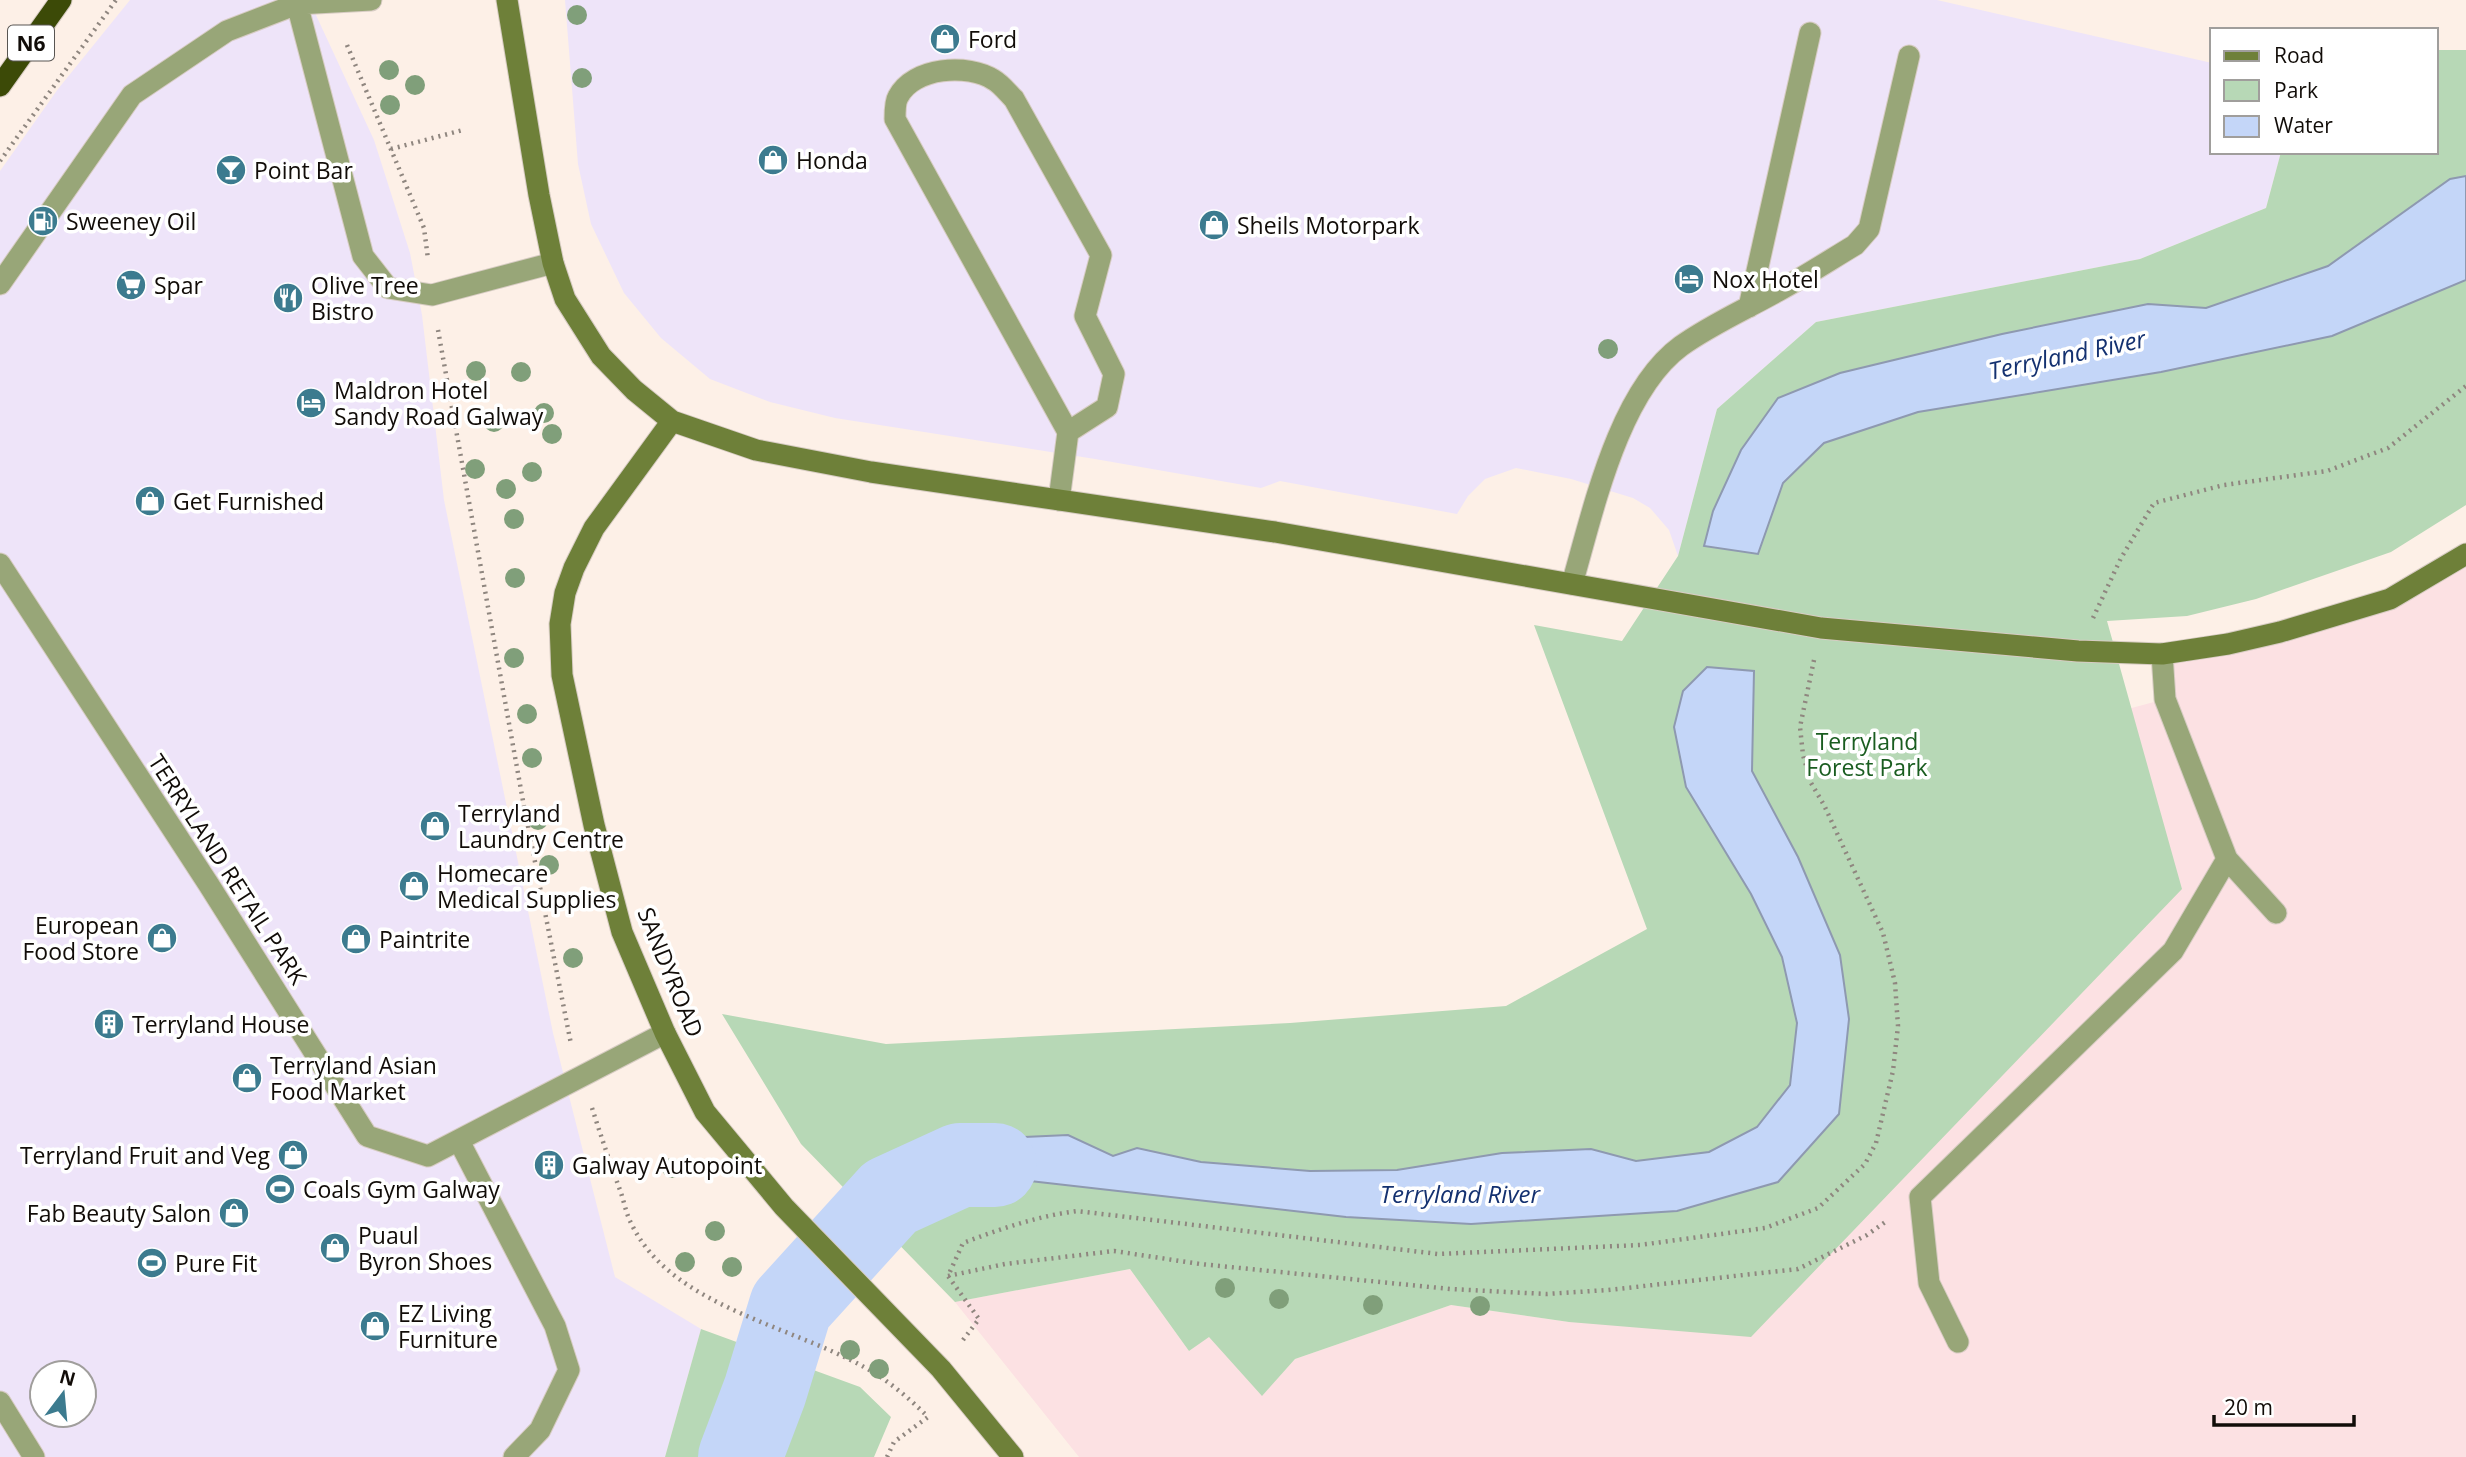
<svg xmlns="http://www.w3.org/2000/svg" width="2466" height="1457" font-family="'Open Sans',sans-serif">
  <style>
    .commercial { fill: #eee4f9; fill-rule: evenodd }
    .industrial { fill: #fce1e3 }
    .green { fill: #b7d8b6 }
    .water { fill: #c4d6f8; stroke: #8e99b0; stroke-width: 2 }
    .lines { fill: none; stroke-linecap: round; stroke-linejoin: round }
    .river { stroke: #c4d6f8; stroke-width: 84 }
    .lane-casing { stroke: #d7ccc3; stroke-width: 23 }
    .secondary-casing { stroke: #d7ccc3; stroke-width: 23 }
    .highway-casing { stroke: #d7ccc3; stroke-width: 23 }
    .path { stroke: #8f867f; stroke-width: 4.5; stroke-dasharray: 2 5; stroke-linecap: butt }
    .lane { stroke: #98a678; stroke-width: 21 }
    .secondary { stroke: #6e8039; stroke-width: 21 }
    .highway { stroke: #3c4a07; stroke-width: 21 }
    .tree { fill: #809f7a }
    .labels { text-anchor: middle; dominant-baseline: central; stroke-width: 7; stroke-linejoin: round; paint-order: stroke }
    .shield { fill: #fff; stroke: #585552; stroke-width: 2 }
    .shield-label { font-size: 21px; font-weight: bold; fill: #110c08 }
    .poi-label { font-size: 23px; fill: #110c08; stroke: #fff; text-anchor: start }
    .park-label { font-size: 23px; fill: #1a5d20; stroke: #fff }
    .street-label { font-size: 23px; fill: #110c08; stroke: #fff }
    .water-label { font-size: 24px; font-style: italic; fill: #143170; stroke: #fff }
  </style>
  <rect width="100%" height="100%" fill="#fdf0e7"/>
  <path class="commercial" d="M130 0H309L374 140 410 253 422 315 444 500 553 1033 615 1277 701 1329 665 1457H0V171L58 89ZM42 1373H84V1415H42Z
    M565 0H1937L2212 63V152H2281L2266 208 2140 259 1816 322 1717 409 1678 556 1669 530 1650 508 1633 498 1571 479 1516 468 1485 479 1468 496 1457 514 1280 481 1261 488 1095 459 835 418 770 402 710 379 661 338 624 293 591 224 578 164Z"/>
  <path class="industrial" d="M2466 555V1457H1079L955 1302 1130 1269 1189 1351 1209 1336 1262 1395 1295 1359 1451 1305 1569 1322 2128 709 2165 699 2162 654 2390 599Z"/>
  <path class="green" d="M2436 50H2466V505L2391 552 2256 599 2187 616 2107 621 2182 889 1751 1337 1569 1322 1451 1305 1295 1359 1262 1396 1209 1337 1189 1351 1130 1269 955 1302 801 1144 722 1014 886 1044 1290 1023 1506 1006 1647 929 1534 625 1622 641 1678 556 1717 409 1816 322 2140 259 2266 208 2281 152H2436Z
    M701 1329 860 1387 891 1417 874 1457H665Z"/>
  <path class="water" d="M2466 176V280L2332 336 2161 372 1918 412 1824 443 1783 483 1758 554 1704 546 1713 511 1741 450 1778 398 1840 373 2002 334 2148 304 2206 308 2328 266 2450 179Z
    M1707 667 1754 671 1752 771 1798 857 1840 955 1849 1019 1839 1114 1778 1182 1677 1211 1471 1224 1346 1217 1030 1181 958 1187 909 1216 861 1180 901 1158 1024 1137 1068 1135 1113 1156 1137 1148 1201 1162 1310 1171 1397 1170 1502 1153 1591 1149 1636 1161 1709 1152 1757 1127 1790 1085 1797 1023 1782 957 1751 894 1686 787 1674 727 1683 691Z
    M755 1355 787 1366 756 1457H721L741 1403Z"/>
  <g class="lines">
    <path class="river" d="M740 1457 765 1391 791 1306 890 1197 960 1165H995"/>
    <g class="lane-casing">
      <path id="lane" d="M297 4 363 256 388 288 432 295 553 263
        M0 284 132 95 227 31 297 4 371 0
        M1749 307 1810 33
        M1059 500 1068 432 895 119C895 112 895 102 898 97 913 67 968 63 994 80 1001 84 1008 93 1014 99L1101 255 1085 316 1114 374 1107 407 1068 432
        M0 564 209 885 367 1136 428 1156 665 1033
        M1572 584C1593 512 1618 392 1681 346 1710 325 1746 309 1778 291 1804 277 1830 260 1855 245L1869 229 1909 56
        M2162 654 2165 699 2227 859 2276 913
        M459 1141 555 1326 569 1370 540 1430 514 1457
        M1958 1342 1929 1283 1920 1197 2173 951 2227 859
        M0 1402 34 1457"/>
    </g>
    <g class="secondary-casing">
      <path id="secondary" d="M507 0 539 195 553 263 565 299 601 356 634 390 672 421 756 450 871 472 1275 532 1821 628 2078 651 2162 654 2228 644 2280 632 2390 599 2466 554
        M672 421 594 528 574 568 565 593 560 624 562 675 594 825 622 932 665 1033 705 1112 784 1207 941 1369 1013 1457"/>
    </g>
    <g class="highway-casing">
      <path id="highway" d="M0 86 61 0"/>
    </g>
    <path class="path" d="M347 45 424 228 428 259
      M391 149 463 130
      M0 161 116 0
      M438 330 523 801 571 1044
      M2093 618 2121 558 2154 503 2224 485 2327 471 2388 448 2466 386
      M592 1108C601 1136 610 1163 620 1190 624 1201 626 1214 632 1225 674 1311 804 1327 879 1376 897 1388 913 1402 928 1417
      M948 1276 1005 1264 1114 1251 1200 1264 1450 1289 1546 1294 1608 1290 1798 1269 1867 1235 1888 1220
      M963 1340 979 1319 948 1276 963 1243C1000 1229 1038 1216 1077 1211L1438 1254 1640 1245 1765 1228 1818 1208 1865 1164 1876 1143 1893 1071 1898 1026 1895 983 1883 933 1824 805 1811 783 1803 755 1800 727 1814 660
      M887 1457 894 1442 928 1417"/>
    <use href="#lane" class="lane"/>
    <use href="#secondary" class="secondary"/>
    <use href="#highway" class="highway"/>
  </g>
  <g class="tree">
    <circle cx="577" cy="15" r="10"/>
    <circle cx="389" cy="70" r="10"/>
    <circle cx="582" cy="78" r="10"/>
    <circle cx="415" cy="85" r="10"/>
    <circle cx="390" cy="105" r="10"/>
    <circle cx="1608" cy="349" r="10"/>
    <circle cx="476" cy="371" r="10"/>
    <circle cx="521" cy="372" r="10"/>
    <circle cx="544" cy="413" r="10"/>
    <circle cx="494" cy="422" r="10"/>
    <circle cx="552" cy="434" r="10"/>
    <circle cx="475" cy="469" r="10"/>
    <circle cx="532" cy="472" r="10"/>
    <circle cx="506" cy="489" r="10"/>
    <circle cx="514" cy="519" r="10"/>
    <circle cx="515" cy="578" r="10"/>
    <circle cx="514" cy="658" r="10"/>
    <circle cx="527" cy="714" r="10"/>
    <circle cx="532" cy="758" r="10"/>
    <circle cx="538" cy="820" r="10"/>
    <circle cx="549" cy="865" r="10"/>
    <circle cx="573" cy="958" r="10"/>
    <circle cx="672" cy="1168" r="10"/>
    <circle cx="715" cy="1231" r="10"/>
    <circle cx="685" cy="1262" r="10"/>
    <circle cx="732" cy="1267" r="10"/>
    <circle cx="1225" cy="1288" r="10"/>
    <circle cx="1279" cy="1299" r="10"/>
    <circle cx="1373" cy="1305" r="10"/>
    <circle cx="1480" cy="1306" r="10"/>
    <circle cx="850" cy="1350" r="10"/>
    <circle cx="879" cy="1369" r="10"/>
  </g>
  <defs>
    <g id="shop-disc" transform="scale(1.575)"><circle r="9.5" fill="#3c7b8f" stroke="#fff"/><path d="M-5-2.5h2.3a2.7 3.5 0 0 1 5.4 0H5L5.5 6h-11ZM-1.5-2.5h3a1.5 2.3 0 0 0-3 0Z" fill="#fff"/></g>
    <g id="bar-disc" transform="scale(1.575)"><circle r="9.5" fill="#3c7b8f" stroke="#fff"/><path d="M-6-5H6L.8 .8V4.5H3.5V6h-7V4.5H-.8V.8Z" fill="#fff"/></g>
    <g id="fuel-disc" transform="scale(1.575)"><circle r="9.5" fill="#3c7b8f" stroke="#fff"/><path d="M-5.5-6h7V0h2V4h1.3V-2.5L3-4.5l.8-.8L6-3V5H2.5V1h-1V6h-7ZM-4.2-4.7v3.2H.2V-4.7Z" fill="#fff"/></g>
    <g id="hotel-disc" transform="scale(1.575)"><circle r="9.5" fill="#3c7b8f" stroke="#fff"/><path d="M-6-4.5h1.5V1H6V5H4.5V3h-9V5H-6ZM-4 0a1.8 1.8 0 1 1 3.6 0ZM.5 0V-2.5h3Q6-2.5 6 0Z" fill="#fff"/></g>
    <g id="supermarket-disc" transform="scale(1.575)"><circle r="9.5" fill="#3c7b8f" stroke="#fff"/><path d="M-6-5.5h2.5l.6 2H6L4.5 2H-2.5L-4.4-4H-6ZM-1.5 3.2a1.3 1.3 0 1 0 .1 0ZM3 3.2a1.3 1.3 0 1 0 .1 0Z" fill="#fff"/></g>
    <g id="restaurant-disc" transform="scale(1.575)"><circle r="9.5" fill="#3c7b8f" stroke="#fff"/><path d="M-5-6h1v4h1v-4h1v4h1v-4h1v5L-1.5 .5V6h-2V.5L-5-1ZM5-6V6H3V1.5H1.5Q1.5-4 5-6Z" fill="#fff"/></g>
    <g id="building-disc" transform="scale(1.575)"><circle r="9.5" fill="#3c7b8f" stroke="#fff"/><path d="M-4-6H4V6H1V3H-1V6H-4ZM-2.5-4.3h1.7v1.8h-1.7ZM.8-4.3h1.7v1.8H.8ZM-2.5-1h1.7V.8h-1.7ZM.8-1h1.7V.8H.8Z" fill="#fff"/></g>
    <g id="stadium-disc" transform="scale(1.575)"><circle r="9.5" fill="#3c7b8f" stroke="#fff"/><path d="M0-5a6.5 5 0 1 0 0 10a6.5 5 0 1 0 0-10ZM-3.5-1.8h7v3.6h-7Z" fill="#fff"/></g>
  </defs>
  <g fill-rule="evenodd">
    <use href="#shop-disc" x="945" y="39"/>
    <use href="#shop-disc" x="773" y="160"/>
    <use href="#bar-disc" x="231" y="170"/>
    <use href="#fuel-disc" x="43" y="221"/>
    <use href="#shop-disc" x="1214" y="225"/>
    <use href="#hotel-disc" x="1689" y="279"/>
    <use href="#supermarket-disc" x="131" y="285"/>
    <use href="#restaurant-disc" x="288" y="298"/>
    <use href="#hotel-disc" x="311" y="403"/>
    <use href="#shop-disc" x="150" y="501"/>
    <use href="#shop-disc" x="435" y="826"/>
    <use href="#shop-disc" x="414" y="886"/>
    <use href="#shop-disc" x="162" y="938"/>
    <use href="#shop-disc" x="356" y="939"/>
    <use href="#building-disc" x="109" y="1024"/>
    <use href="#shop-disc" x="247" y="1078"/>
    <use href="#shop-disc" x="293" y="1155"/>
    <use href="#building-disc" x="549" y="1165"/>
    <use href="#stadium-disc" x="280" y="1189"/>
    <use href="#shop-disc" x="234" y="1213"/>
    <use href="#shop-disc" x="335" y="1248"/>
    <use href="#stadium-disc" x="152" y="1263"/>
    <use href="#shop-disc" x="375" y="1326"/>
  </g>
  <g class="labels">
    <rect class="shield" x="8" y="25.5" width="46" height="35" rx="5"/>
    <g class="shield-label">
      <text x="31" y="43">N6</text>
    </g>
    <g class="poi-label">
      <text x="968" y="39">Ford</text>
      <text x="796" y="160">Honda</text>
      <text x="254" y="170">Point Bar</text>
      <text x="66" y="221">Sweeney Oil</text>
      <text x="1237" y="225">Sheils Motorpark</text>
      <text x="1712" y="279">Nox Hotel</text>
      <text x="154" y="285">Spar</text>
      <text x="311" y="285">Olive Tree<tspan x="311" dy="26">Bistro</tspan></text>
      <text x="334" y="390">Maldron Hotel<tspan x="334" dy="26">Sandy Road Galway</tspan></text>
      <text x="173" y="501">Get Furnished</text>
      <text x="458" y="813">Terryland<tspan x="458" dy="26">Laundry Centre</tspan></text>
      <text x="437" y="873">Homecare<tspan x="437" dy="26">Medical Supplies</tspan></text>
      <text x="139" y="925" text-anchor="end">European<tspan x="139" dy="26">Food Store</tspan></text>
      <text x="379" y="939">Paintrite</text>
      <text x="132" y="1024">Terryland House</text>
      <text x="270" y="1065">Terryland Asian<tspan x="270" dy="26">Food Market</tspan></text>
      <text x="270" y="1155" text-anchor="end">Terryland Fruit and Veg</text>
      <text x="572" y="1165">Galway Autopoint</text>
      <text x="303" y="1189">Coals Gym Galway</text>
      <text x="211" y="1213" text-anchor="end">Fab Beauty Salon</text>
      <text x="358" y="1235">Puaul<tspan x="358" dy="26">Byron Shoes</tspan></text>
      <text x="175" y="1263">Pure Fit</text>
      <text x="398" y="1313">EZ Living<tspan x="398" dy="26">Furniture</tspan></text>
    </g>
    <g class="park-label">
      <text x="1867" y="741">Terryland<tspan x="1867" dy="26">Forest Park</tspan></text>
    </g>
    <g class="street-label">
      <text transform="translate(228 869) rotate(57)">TERRYLAND RETAIL PARK</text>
      <text transform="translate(671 972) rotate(68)">SANDYROAD</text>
    </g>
    <g class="water-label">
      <text transform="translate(2067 354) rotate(-12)">Terryland River</text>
      <text x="1460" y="1193">Terryland River</text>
    </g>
  </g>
  <rect x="2210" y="28" width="228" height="126" fill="#ffffff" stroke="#a09e9c" stroke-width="2"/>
  <rect x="2224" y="51" width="35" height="10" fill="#6e8039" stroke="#a09e9c" stroke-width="2"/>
  <text x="2274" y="63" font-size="21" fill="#110c08">Road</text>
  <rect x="2224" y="80" width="35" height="21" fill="#b7d8b6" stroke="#a09e9c" stroke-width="2"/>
  <text x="2274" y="98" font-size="21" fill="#110c08">Park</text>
  <rect x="2224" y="116" width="35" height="21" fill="#c4d6f8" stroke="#a09e9c" stroke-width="2"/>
  <text x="2274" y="133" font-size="21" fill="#110c08">Water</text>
  <g transform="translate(63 1394) rotate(16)"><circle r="33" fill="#ffffff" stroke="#a09e9c" stroke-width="2"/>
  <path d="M0-5L12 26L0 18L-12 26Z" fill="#3c7b8f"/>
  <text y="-10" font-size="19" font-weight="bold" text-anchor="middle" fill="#110c08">N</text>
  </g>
  <path d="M2214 1415v10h140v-10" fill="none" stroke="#110c08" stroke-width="3.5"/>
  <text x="2224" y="1415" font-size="21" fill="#110c08" stroke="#ffffff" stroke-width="5" paint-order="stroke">20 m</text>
</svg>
